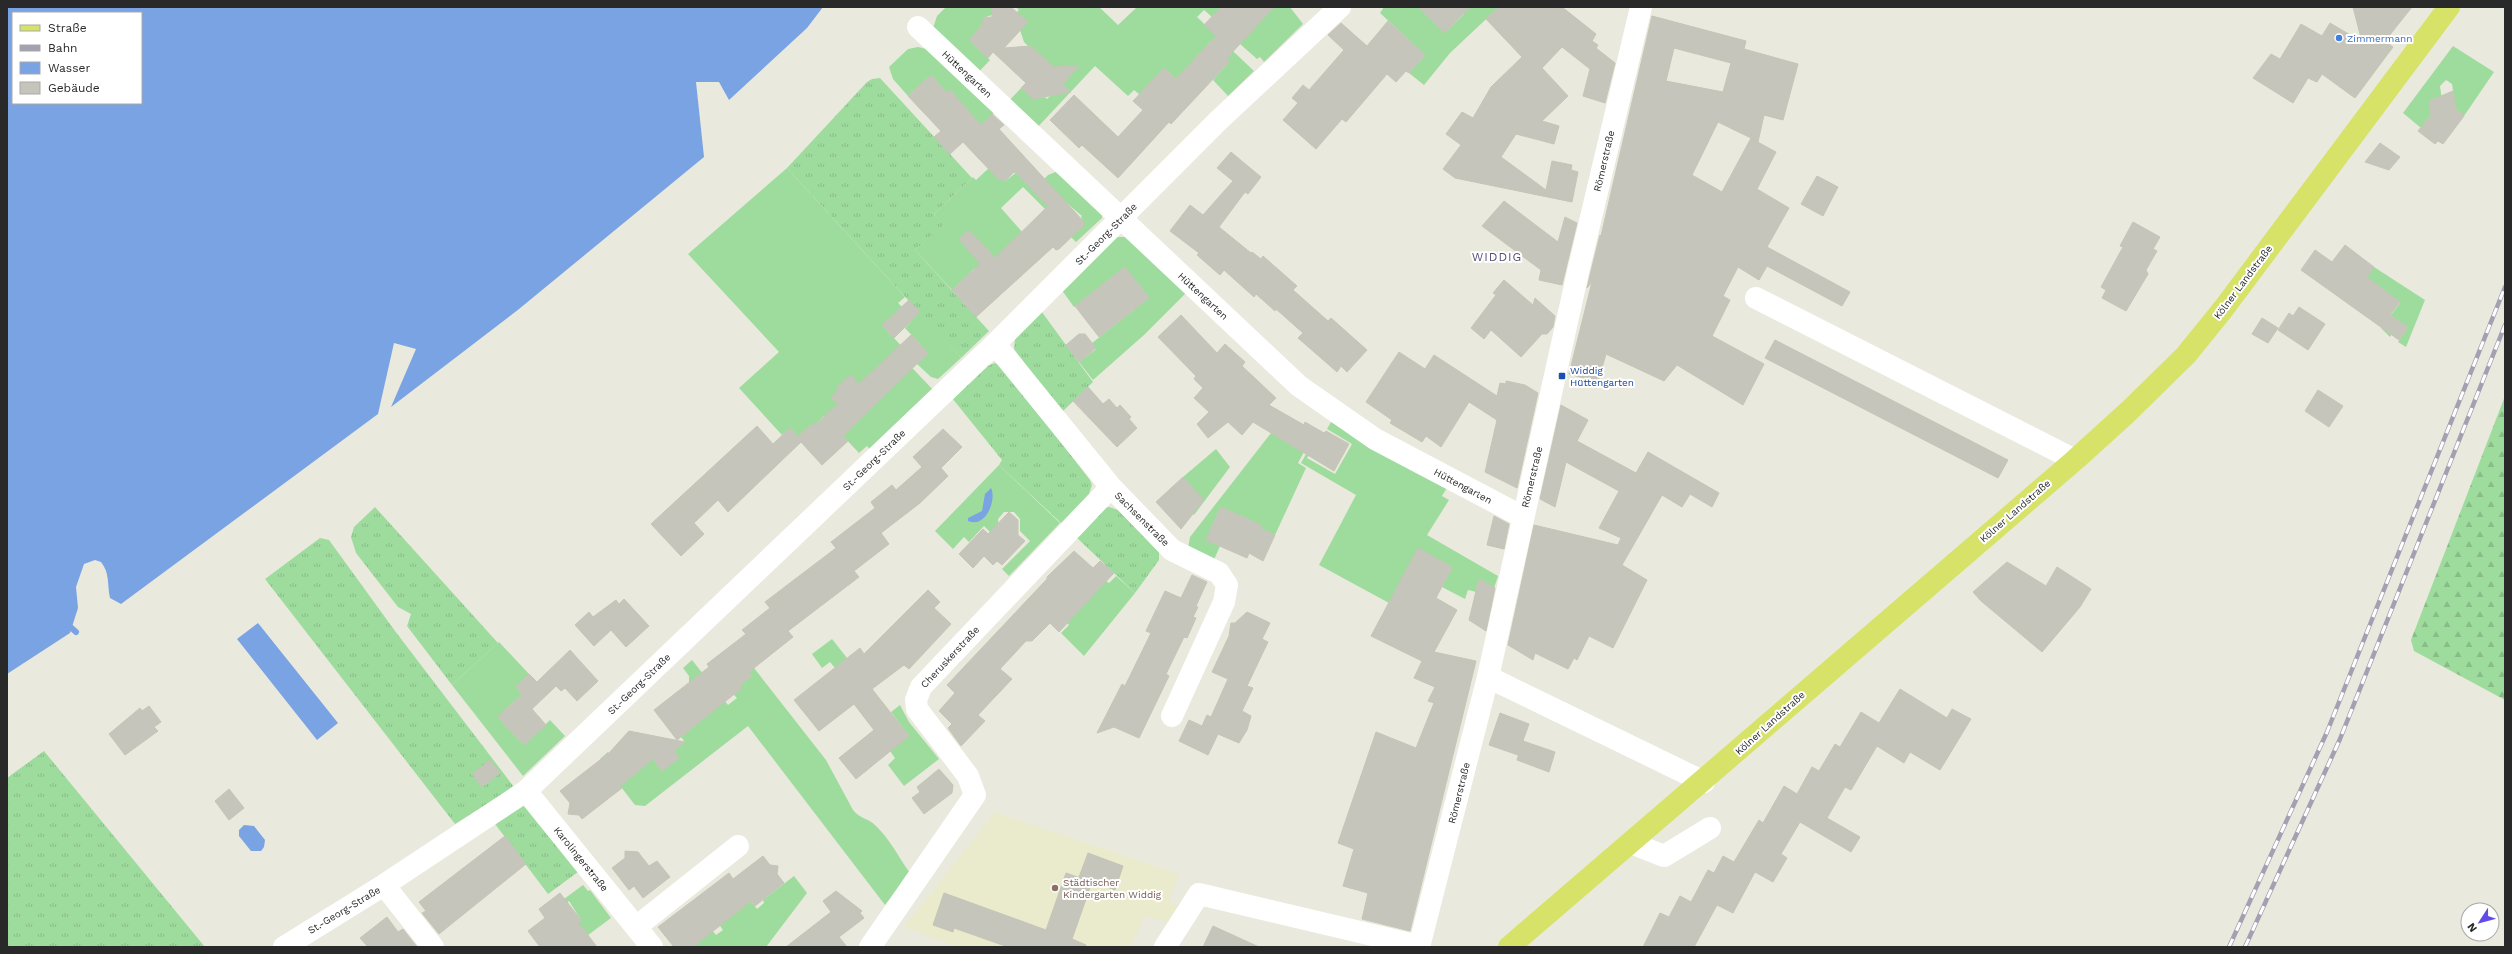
<svg xmlns="http://www.w3.org/2000/svg" width="2512" height="954" font-family="'Work Sans',sans-serif">
  <style>
    .education { fill: #eaeacd }
    .grass { fill: url(#grass-tufts) }
    .forest { fill: url(#forest-firs) }
    .garden { fill: #9edc9e }
    .water { fill: #79a3e3; fill-rule: evenodd }
    .lines { fill: none; stroke-linecap: round; stroke-linejoin: round }
    .stream { stroke: #79a3e3; stroke-width: 6 }
    .building { fill: #c6c5bc; stroke: #c5c5b6; fill-rule: evenodd }
    .minor { stroke: #fff; stroke-width: 22 }
    .major { stroke: #d7e368; stroke-width: 22 }
    .rail-casing { stroke: #a3a0b2; stroke-width: 4.5 }
    .rail { stroke: #fff; stroke-width: 3; stroke-dasharray: 9; stroke-linecap: butt }
    .shop-dot { fill: #3f7fe0; stroke: #fff; stroke-width: 1.5 }
    .transit-dot { fill: #1a4fb4; stroke: #fff; stroke-width: 1.5 }
    .education-dot { fill: #8d6e63; stroke: #fff; stroke-width: 1.5 }
    .labels { text-anchor: middle; dominant-baseline: central; stroke-width: 4; stroke-linejoin: round; paint-order: stroke }
    .shop-label { font-size: 10px; fill: #366cbe; stroke: #fff; text-anchor: start }
    .street-label { font-size: 10px; fill: #292929; stroke: #fff }
    .transit-label { font-size: 10px; fill: #164399; stroke: #fff; text-anchor: start }
    .education-label { font-size: 10px; fill: #785e54; stroke: #fff; text-anchor: start }
    .quarter-label { font-size: 12px; letter-spacing: 1px; fill: #544e76; stroke: #fff }
  </style>
  <defs>
    <pattern id="grass-tufts" width="24" height="20" patternUnits="userSpaceOnUse"><rect width="24" height="20" fill="#9edc9e"/><path d="M3 7l-1-3M5 7V3M7 7l1-3M15 17l-1-3M17 17v-4M19 17l1-3" fill="none" stroke="#88bd88"/></pattern>
    <pattern id="forest-firs" width="22" height="20" patternUnits="userSpaceOnUse"><rect width="22" height="20" fill="#9edc9e"/><path d="M5 1l3.5 6h-7zM16 11l3.5 6h-7z" fill="#88bd88"/></pattern>
  </defs>
  <rect width="100%" height="100%" fill="#eae9dd"/>
  <path class="education" d="M995 812 1179 874 1169 901 1183 907 1174 923 1144 916 1131 947H957L904 927Z"/>
  <path class="grass" d="M880 78 972 178 934 214 944 225 915 250 989 331 961 358 787 168 867 82 872 79Z
    M1039 308 1093 382 1062 412 1014 349 1015 339Z
    M995 363 1002 366 1090 480 1092 485 1089 494 1061 523 999 465 1002 460 952 398 987 366Z
    M375 507 498 643 452 685 407 626 411 614 398 607 356 553 351 537 354 527Z
    M1109 507 1118 510 1159 552V560L1135 593 1075 536 1103 508Z
    M320 538 329 540 395 631 514 787 455 824 265 579Z
    M44 751 205 947H7V778Z
    M524 805 578 872 548 894 492 820Z"/>
  <path class="forest" d="M2505 396V700L2414 651 2411 640Z"/>
  <path class="garden" d="M946 7H992V15L983 18V24L969 40 990 60 975 76 932 31 937 16Z
    M1016 7H1099L1118 25 1137 7H1221L1212 17 1204 10 1197 17 1254 71 1228 96 1213 80 1230 61 1210 42 1193 61 1199 67 1183 85 1164 68 1140 95 1134 90 1128 96 1095 66 1034 131 1006 104 1021 88 1033 99 1045 97 1047 99 1073 73 1066 67H1053L1044 58 1039 63 1027 51 1032 46H1028L1024 42 1020 30 1027 22 1017 12 1019 10Z
    M1266 7H1290L1303 24 1264 62 1260 57 1257 59 1240 44Z
    M1384 7H1418L1445 33 1464 14 1457 7H1499L1450 53 1424 85 1409 73 1425 55 1380 13Z
    M2453 46 2494 72 2464 116 2456 109 2452 84 2446 80 2440 86 2442 100 2435 98 2430 101V105L2435 109 2421 128 2403 113Z
    M918 47 927 49 995 112 971 135 955 118 941 131 937 127 962 104 950 90 947 93 931 75 908 96 893 79 889 67 908 49Z
    M990 167 999 180 1001 179 1004 182 1023 167 1033 190 1048 175 1058 171 1102 212V218L1076 242 1070 236 1084 225 1081 217 1082 216 1063 200 1049 213 1023 187 1001 208 1023 233 995 258 983 245 973 255 985 267 974 269 952 290 915 250 943 225 934 214 973 177 976 180Z
    M787 168 905 297 898 303 902 307 882 325 906 351 901 356 935 392 871 451 867 446 859 453 824 416 815 425 813 423 798 437 790 428 782 435 739 388 779 352 688 254Z
    M1116 237H1128L1187 292 1144 335 1093 380 1079 362 1096 349 1092 343 1149 298 1125 267 1074 307 1061 289Z
    M2374 267 2425 300 2406 347 2398 342 2408 327 2400 322 2390 337 2381 328 2400 303 2357 291Z
    M920 312 961 358 938 379 931 377 917 364 928 353 905 328Z
    M1331 422 1371 447 1448 486 1442 496 1449 500 1427 535 1498 576 1494 588 1479 579 1476 592 1468 590 1465 599 1442 587 1452 567 1418 549 1413 616 1319 565 1356 495 1301 463 1310 447 1313 449 1307 458 1335 474 1352 444 1327 429Z
    M1271 433 1304 452 1298 463 1306 468 1275 535 1260 528 1261 525 1221 507 1206 540 1220 546 1213 562 1188 548 1190 537Z
    M1216 449 1230 467 1194 515 1184 505 1197 493 1183 477Z
    M999 465 1060 523 1009 576 1002 569 1030 541 1020 531V519L1014 512H1004L998 519 999 528 992 534 984 526 969 542 964 537 953 549 935 531Z
    M1116 576 1135 593 1084 656 1061 633 1069 625 1066 622 1105 580 1109 583Z
    M832 639 847 658 835 668 830 662 822 668 812 654Z
    M499 642 529 674 516 687 522 694 498 717 524 745 550 720 565 736 523 776 452 685Z
    M730 648 747 659 826 760 853 810C861 820 869 818 876 826 890 839 899 858 910 873L885 905 748 726 645 806 635 805 601 761 600 759 608 752 629 778 653 759 662 771 679 758 674 751 685 742 681 737 711 712 689 683V676L683 668 692 660 728 705 737 698 733 694 742 688 740 685 752 676Z
    M900 705 909 722 939 759 904 786 888 765 895 758 890 751 909 736 891 712Z
    M794 876 807 893 766 947H693L703 919 716 935 723 930 718 923 743 907 741 889 757 909 764 903 763 900Z
    M583 885 588 891 590 890 611 918 572 947 557 939 581 920 569 901 567 903 564 899Z"/>
  <path class="water" d="M7 7H823L807 28 729 100 719 82H696L704 157 519 309 391 407 416 349 394 343 378 414 121 604 110 598C107 584 110 573 101 562L95 560 84 564 76 587 78 608 70 633 7 674ZM13 13H141V103H13Z
    M991 488C997 499 986 529 968 521V518L982 511 985 494Z
    M258 623 338 723 317 740 237 639Z
    M244 825 254 826 265 840 264 847 261 851H251L239 836V830Z"/>
  <g class="lines">
    <path class="stream" d="M67 624 76 632"/>
  </g>
  <path class="building" d="M992 7H1011L1028 22 1004 48 1031 46 1053 67 1079 66 1063 84 1071 92 1033 99 1021 88 1026 83 993 52 988 58 969 40 983 24V18L992 17Z
    M1221 7H1274L1227 58 1230 61 1171 124 1169 122 1118 178 1082 145 1079 148 1050 120 1074 95 1118 137 1143 110 1133 101 1164 68 1176 79 1216 36 1204 25Z
    M1418 7H1470L1445 33Z
    M1499 7H1562L1596 34 1592 41 1598 45 1596 48 1615 63 1605 103 1583 96 1590 69 1562 47 1542 68 1568 96 1542 121 1559 126 1554 144 1516 134 1501 157 1546 190 1552 161 1572 165 1571 170 1578 172 1572 202 1455 178 1443 169 1461 145 1446 134 1462 112 1473 118 1491 87 1522 57 1486 19Z
    M2353 7H2412L2385 41 2393 47 2355 98 2322 74 2317 82 2308 78 2293 103 2253 78 2271 54 2280 59 2301 24 2322 36 2330 23 2362 42Z
    M1652 16 1746 41 1744 49 1798 64 1783 120 1764 115 1758 142 1754 140 1776 152 1757 189 1789 208 1767 247 1850 292 1842 306 1767 266 1759 280 1738 267 1723 296 1730 300 1712 336 1764 364 1743 405 1677 365 1664 381 1606 354 1598 382 1569 374 1592 282 1587 288 1590 275 1600 235 1601 236ZM1674 48 1731 63 1723 92 1666 81ZM1718 122 1751 138 1722 192 1692 175Z
    M1388 21 1425 55 1409 73 1406 71 1396 82 1387 74 1346 122 1342 119 1316 149 1283 120 1298 103 1292 98 1303 85 1309 90 1344 50 1328 35 1341 23 1367 46Z
    M931 75 947 93 950 90 981 125 992 114 1004 125 999 129 1084 222V225L1059 249 1056 250 1053 247 976 317 952 290 980 264 959 239 969 230 995 258 1048 206 1016 173 1014 172 1004 182 1001 179 999 180 963 142 950 154 934 137 941 131 908 96Z
    M2453 91 2456 109 2464 116 2443 144 2438 141 2435 144 2418 131 2431 115 2429 101Z
    M2380 143 2400 157 2389 170 2365 162Z
    M1231 152 1261 177 1248 194 1245 192 1219 227 1251 253 1252 252 1261 259 1263 256 1297 286 1293 290 1328 321 1331 318 1367 350 1347 372 1341 366 1337 372 1298 338 1303 333 1276 309 1275 311 1256 294 1254 297 1224 270 1220 275 1197 255 1199 253 1170 231 1190 205 1203 215 1233 181 1217 168Z
    M1817 176 1838 187 1823 216 1801 204Z
    M1504 201 1558 242 1565 217 1577 223 1562 285 1539 280 1541 270 1482 226Z
    M2133 222 2160 237 2153 249 2157 251 2146 270 2148 274 2126 311 2102 298 2106 290 2101 287 2123 247 2120 246Z
    M2345 245 2374 267 2367 277 2400 302 2390 315 2408 327 2399 340 2301 270 2315 250 2332 262Z
    M1125 267 1149 298 1099 337 1075 306Z
    M1504 280 1533 305 1535 298 1555 316 1553 327 1547 334H1542L1521 357 1491 330 1484 339 1471 328 1496 295 1493 293Z
    M909 300 920 312 894 338 882 325Z
    M2299 307 2325 324 2308 350 2278 330 2289 313 2293 316Z
    M1181 315 1217 353 1225 344 1245 362 1242 366 1276 398 1269 405 1304 425 1305 422 1324 433 1326 431 1349 444 1334 471 1253 422 1242 435 1228 422 1208 438 1197 424 1209 412 1194 398 1203 388 1194 379 1196 376 1158 337Z
    M2262 318 2278 328 2268 343 2252 334Z
    M1079 334H1085L1096 348 1079 362 1066 345Z
    M911 335 928 353 843 436 848 441 822 465 801 442 728 512 718 500 694 523 704 534 681 556 651 524 757 426 773 444 790 428 798 437 813 423 815 425 838 404 831 397 838 391 836 388 851 375 859 384Z
    M1775 340 2008 460 1998 478 1765 358Z
    M1399 352 1425 369 1434 355 1497 396 1500 383 1506 384V381L1525 385 1538 393 1517 488 1485 472 1497 420 1469 402 1441 447 1426 436 1422 442 1390 423 1392 420 1366 402Z
    M1088 387 1103 404 1109 399 1117 408 1120 405 1131 417 1129 419 1137 428 1117 447 1073 401Z
    M2318 390 2343 406 2329 427 2305 411Z
    M1561 405 1588 420 1577 441 1636 473 1648 452 1719 493 1712 507 1690 494 1682 507 1662 495 1622 565 1647 580 1613 648 1589 636 1577 660 1574 658 1568 669 1535 653 1533 660 1508 645 1534 525 1618 545 1621 538 1599 528 1619 491 1566 462 1555 507 1540 499Z
    M943 429 962 447 941 468 948 476 920 503 881 533 889 544 854 571 859 577 788 631 793 637 749 672 752 676 740 685 742 688 677 740 654 710 709 667 707 664 746 634 742 630 770 608 765 602 836 548 831 542 875 508 871 502 892 485 896 490 922 467 913 457Z
    M1183 477 1204 500 1181 529 1156 502Z
    M1221 507 1261 525 1260 528 1275 535 1263 561 1249 553 1247 558 1206 540Z
    M1009 512 1018 520V535L1025 541 1002 565 997 561 993 565 984 556 973 568 959 554 983 529 988 534Z
    M1494 516 1509 524 1504 549 1487 545Z
    M1418 548 1452 567 1436 598 1457 610 1434 652 1476 661 1410 931 1362 919 1368 893 1343 886 1354 849 1338 843 1376 732 1416 748 1434 703 1428 701 1435 687 1414 678 1422 661 1371 636Z
    M1074 551 1093 568 1100 561 1114 573 1059 632 1050 623 1032 641H1026L1000 669 1012 679 978 715 985 721 961 746 948 728 952 724 939 711 955 693 947 685 1047 579V577Z
    M2007 562 2046 586 2057 567 2091 589 2080 607 2042 652 1981 601 1973 592Z
    M1192 575 1207 582 1196 606 1198 607 1193 617 1196 618 1187 638 1184 637 1166 674 1169 676 1139 738 1114 727 1097 733 1122 684 1125 686 1151 633 1146 631 1165 591 1181 598Z
    M1479 579 1495 588 1486 631 1469 620Z
    M928 590 940 602 934 608 951 624 909 669 904 665 872 689 909 736 856 779 839 758 874 730 854 704 819 731 794 700 860 648 864 654Z
    M624 599 649 626 626 647 611 630 594 646 575 625 589 612 593 617 616 600 619 604Z
    M1247 612 1270 623 1262 639 1268 642 1247 686 1253 688 1242 711 1251 716 1247 730 1239 743 1218 734 1208 755 1179 741 1189 720 1202 726 1207 715 1211 717 1228 679 1212 672 1229 636 1231 623H1235Z
    M570 650 598 681 577 701 565 688 561 691 556 686 532 709 546 725 524 745 498 717 522 694 516 687 529 674 537 682Z
    M1900 689 1947 718 1952 709 1971 719 1940 770 1910 752 1904 763 1877 746 1851 790 1845 787 1827 818 1860 837 1851 852 1800 822 1781 854 1787 858 1773 882 1755 872 1733 913 1717 905 1694 947H1643L1660 913 1669 917 1680 896 1691 902 1708 870 1714 873 1723 856 1734 862 1759 820 1763 823 1784 786 1797 794 1812 767 1819 771 1835 744 1840 747 1861 712 1879 723Z
    M149 706 161 722 154 727 158 731 125 755 109 734 140 708 142 711Z
    M1500 713 1529 724 1518 755 1489 745Z
    M629 731 685 742 674 751 679 758 662 771 653 759 620 786 622 788 582 819 579 815 568 814 570 803 560 791 609 753Z
    M1523 741 1555 752 1549 772 1517 760Z
    M490 760 500 773 482 787 472 774Z
    M939 769 953 785 952 793 924 814 912 798 920 792 917 787Z
    M229 789 244 808 229 820 215 801Z
    M505 836 526 864 439 934 422 913 426 911 419 902Z
    M625 851 638 852 649 866 657 861 670 877 643 898 634 886 629 890 612 868 625 858Z
    M1088 853 1123 866 1115 890 1079 877Z
    M763 856 770 865 778 866 777 874 784 883 755 906 751 901 693 947H674L658 927 729 873 733 879Z
    M1066 873 1092 882 1072 939 1086 945V947H1008L954 928 953 932 933 925 944 893 1046 930Z
    M836 891 862 911 860 913 864 918 839 937 847 947H786L831 912 823 901Z
    M560 893 581 920 578 922 597 947H540L528 931 545 918 539 909Z
    M387 917 398 932 403 929 417 947H368L360 938Z
    M1213 926 1259 947H1203Z"/>
  <g class="lines">
    <path class="minor" d="M918 27 1299 386 1375 439 1523 517
      M1756 298 2075 460
      M995 344 1111 487 1172 550 1219 573 1227 585 1224 602 1172 716
      M1488 677 1704 782
      M526 791 652 947
      M1631 843 1664 856 1710 828
      M384 885 433 947
      M636 927 738 846
      M284 947 384 885 526 791 995 344 1219 120 1340 7
      M870 947 975 795 968 776 917 709 916 700 921 687 1111 487
      M1165 947 1199 894 1419 946
      M1419 947 1488 677 1578 272 1641 7"/>
    <path class="major" d="M1509 947 2075 460 2129 411 2186 355 2224 308 2449 7"/>
    <g class="rail-casing">
      <path id="rail" d="M2229 947 2327 732 2505 287
        M2245 947 2340 739 2505 325"/>
    </g>
    <use href="#rail" class="rail"/>
  </g>
  <circle class="shop-dot" cx="2339" cy="38" r="4"/>
  <rect class="transit-dot" x="1558" y="372" width="8" height="8" rx="2"/>
  <circle class="education-dot" cx="1055" cy="888" r="4"/>
  <g class="labels">
    <g class="shop-label">
      <text x="2347" y="38">Zimmermann</text>
    </g>
    <g class="street-label">
      <text transform="translate(967 74) rotate(43)">Hüttengarten</text>
      <text transform="translate(1604 161) rotate(-77)">Römerstraße</text>
      <text transform="translate(1106 234) rotate(-45)">St.-Georg-Straße</text>
      <text transform="translate(2243 282) rotate(-53)">Kölner Landstraße</text>
      <text transform="translate(1203 296) rotate(43)">Hüttengarten</text>
      <text transform="translate(874 460) rotate(-44)">St.-Georg-Straße</text>
      <text transform="translate(1532 477) rotate(-77)">Römerstraße</text>
      <text transform="translate(1463 486) rotate(28)">Hüttengarten</text>
      <text transform="translate(2015 511) rotate(-41)">Kölner Landstraße</text>
      <text transform="translate(1142 519) rotate(45)">Sachsenstraße</text>
      <text transform="translate(950 657) rotate(-47)">Cheruskerstraße</text>
      <text transform="translate(639 684) rotate(-44)">St.-Georg-Straße</text>
      <text transform="translate(1770 723) rotate(-42)">Kölner Landstraße</text>
      <text transform="translate(1459 793) rotate(-76)">Römerstraße</text>
      <text transform="translate(581 859) rotate(51)">Karolingerstraße</text>
      <text transform="translate(344 910) rotate(-31)">St.-Georg-Straße</text>
    </g>
    <g class="transit-label">
      <text x="1570" y="370">Widdig<tspan x="1570" dy="12">Hüttengarten</tspan></text>
    </g>
    <g class="education-label">
      <text x="1063" y="882">Städtischer<tspan x="1063" dy="12">Kindergarten Widdig</tspan></text>
    </g>
    <g class="quarter-label">
      <text x="1497" y="257">WIDDIG</text>
    </g>
  </g>
  <rect width="2512" height="954" fill="none" stroke="#292929" stroke-width="16"/>
  <rect x="12" y="12" width="130" height="92" fill="#ffffff" stroke="#a9a9a9"/>
  <rect x="20" y="25" width="20" height="6" fill="#d7e368" stroke="#a9a9a9"/>
  <text x="48" y="32" font-size="12" fill="#292929">Straße</text>
  <rect x="20" y="45" width="20" height="6" fill="#a3a0b2" stroke="#a9a9a9"/>
  <text x="48" y="52" font-size="12" fill="#292929">Bahn</text>
  <rect x="20" y="62" width="20" height="12" fill="#79a3e3" stroke="#a9a9a9"/>
  <text x="48" y="72" font-size="12" fill="#292929">Wasser</text>
  <rect x="20" y="82" width="20" height="12" fill="#c6c5bc" stroke="#a9a9a9"/>
  <text x="48" y="92" font-size="12" fill="#292929">Gebäude</text>
  <g transform="translate(2480 922) rotate(234)"><circle r="19" fill="#ffffff" stroke="#a9a9a9"/>
  <path d="M0-3L7 15L0 10L-7 15Z" fill="#634be9"/>
  <text y="-6" font-size="11" font-weight="bold" text-anchor="middle" fill="#292929">N</text>
  </g>
</svg>
